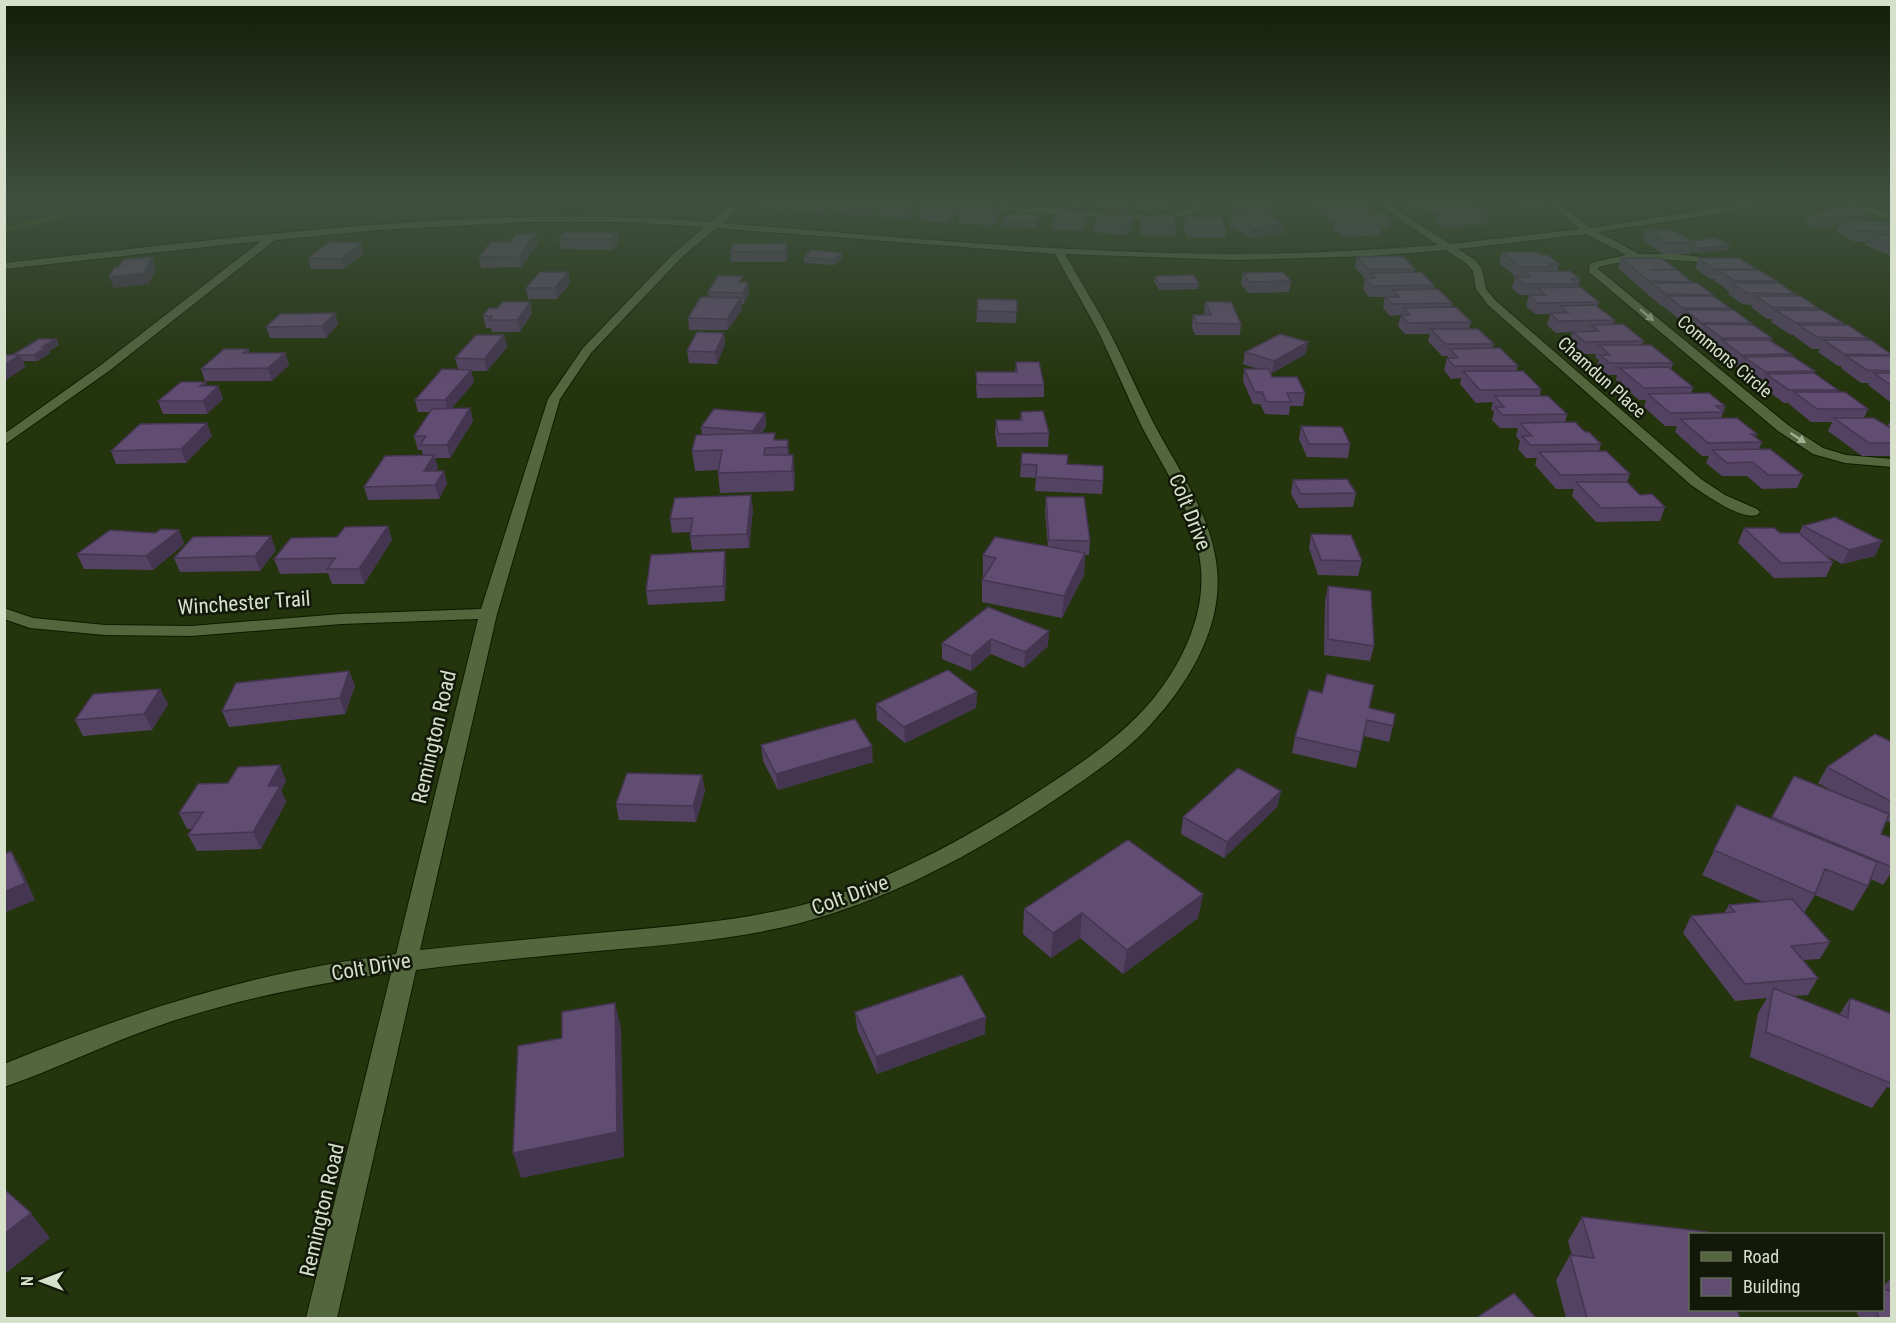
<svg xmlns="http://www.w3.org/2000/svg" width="1896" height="1323" font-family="'Roboto Condensed',sans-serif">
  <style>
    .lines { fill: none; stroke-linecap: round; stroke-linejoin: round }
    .stream { stroke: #3a5604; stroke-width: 5 }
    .minor-casing { stroke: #0f1a01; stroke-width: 2 }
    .minor { fill: #54663e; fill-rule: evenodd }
    .wall { fill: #534262 }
    .shaded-wall { fill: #443650 }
    .building { fill: #614d72; stroke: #443650; stroke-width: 1.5 }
    .oneway { fill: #a2af92 }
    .labels { text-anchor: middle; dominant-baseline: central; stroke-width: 5; stroke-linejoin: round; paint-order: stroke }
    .far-street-label { font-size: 18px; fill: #d6e0ca; stroke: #121909 }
    .street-label { font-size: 21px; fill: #d6e0ca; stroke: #121909 }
  </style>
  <rect width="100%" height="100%" fill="#24340d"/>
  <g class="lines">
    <path class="stream" d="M4 230 64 215 102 201"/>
    <g class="minor-casing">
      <path id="minor" d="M737 201H746L722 223C892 237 1063 253 1234 254 1302 254 1370 250 1438 245L1373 201H1383L1450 244 1580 229 1547 201H1557L1590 228 1761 201H1781L1710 215 1598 232 1639 254H1675L1727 260V264L1658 259 1625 261 1599 267 1598 269 1788 425 1823 448 1846 455 1892 459V467L1845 463 1813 454 1778 431 1589 272 1590 263 1626 255 1586 234 1458 249 1475 260 1482 269 1486 289 1496 301 1701 479 1725 495 1757 509 1760 512 1757 515C1740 520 1706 495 1691 485L1488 305 1476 289 1473 271 1467 264 1446 250 1372 256 1235 260 1065 254C1080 281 1097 307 1111 335 1126 364 1139 395 1154 424 1179 471 1212 516 1217 569 1223 626 1189 683 1152 723 1125 753 1091 775 1059 797 975 854 883 904 784 927 730 939 675 944 620 949 552 955 484 961 416 970L337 1318H306L391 973C312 984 233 1000 158 1026 106 1044 56 1069 4 1087V1064C136 1010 254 972 396 954L478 619 341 624 191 636 105 635 30 628 4 619V608L33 618 105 625 191 626 341 614 481 609 548 399 583 348 674 253 705 227 626 222H527L377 230 275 240 109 371 4 445V434L101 365 261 241 4 269V263C239 238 475 203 711 222ZM716 228 1055 254C1069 280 1085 306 1099 333 1114 364 1127 396 1142 427 1166 472 1197 517 1201 569 1205 615 1182 664 1153 699 1124 734 1086 760 1048 785 968 838 880 887 786 909 731 921 675 926 620 931 553 937 487 943 420 950L497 614 560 399 591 353 682 257Z
        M910 201C965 201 1020 206 1076 210 1109 212 1160 221 1190 208L1194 201H1202L1197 212 1166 220 1120 219 914 204Z
        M1831 201H1845L1892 214V220Z"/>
    </g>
    <use href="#minor" class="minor"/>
  </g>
  <path class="wall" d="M762 201H878V206L883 201 915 211 909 219 877 217V207L878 206 869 216 835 213V205L825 214 795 211 794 204 788 210 760 208V203Z
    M1022 201H1046L1044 205 1027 204V201Z
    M1054 201H1087L1084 208 1067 207 1068 204 1054 203Z
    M1094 201H1131L1127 210 1093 208Z
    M1168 201 1166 211 1137 210 1138 205Z
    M1220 201H1265L1270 209 1269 216 1283 234 1251 238 1230 227 1231 217 1234 216 1233 214 1234 206H1223Z
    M1309 201H1368L1372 205 1370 213 1391 218 1389 227 1381 228 1380 235 1343 237 1333 229 1334 221H1329L1319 210 1320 207H1315Z
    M1403 201H1460L1462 203 1461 205 1489 215 1486 225H1463L1462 227H1442L1436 222 1438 213H1430L1425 208H1408L1403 203Z
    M1494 201H1547L1545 208 1527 209 1518 205 1503 206Z
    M1875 201H1892V206Z
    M989 204V207L999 217 993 226 959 223V213Z
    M918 210 960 212 949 223 918 220Z
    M1133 213 1132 223 1127 235 1094 232 1095 222Z
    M1809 214H1871L1868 221 1892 222V256L1865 245 1866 242H1855L1836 231 1839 225 1820 228 1805 224Z
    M1141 216 1176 226 1175 236 1141 235 1140 226Z
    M1185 217 1226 228 1225 238H1188L1183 227Z
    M1054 219 1087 221 1083 231 1053 229Z
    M1040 220 1035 228 1002 226 1003 221Z
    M1646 230 1691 241 1730 245 1728 250 1697 253 1692 251 1691 254H1663L1642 240Z
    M536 233 538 244 522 267 481 268 479 257 510 242Z
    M617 233 618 243 613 250 561 249 559 239Z
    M787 243 788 254 786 262H731L730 252Z
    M1502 252 1541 255 1559 264 1557 271 1580 279 1578 287 1599 302 1597 307 1615 320 1613 325 1644 341 1642 345 1673 363 1671 369 1693 387 1691 393 1725 406 1721 418 1757 434 1755 437 1762 442 1759 449 1803 475 1797 488 1762 489 1747 476H1722L1706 463 1709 456H1702L1675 432 1677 426H1665L1644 407 1646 400H1639L1616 380 1617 375H1606L1597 367 1599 360 1595 357 1596 354H1581L1569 343 1572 332 1556 333 1547 325 1550 314H1535L1526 306 1529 295H1520L1512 288 1515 277H1516L1499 263Z
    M364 253 344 269H311L308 258Z
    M804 257 842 258 835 265 804 263Z
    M1357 257 1415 269 1414 272 1434 285 1433 289 1452 303 1451 307 1471 322 1469 329 1494 344 1492 348 1518 366 1516 371 1541 389 1540 396 1567 414 1565 422 1585 432 1601 444 1599 451 1630 474 1627 482 1640 495 1665 507 1660 521 1596 522 1572 496 1574 489H1556L1535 465 1537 458H1526L1518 449 1520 441 1516 436 1518 428H1500L1492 420 1494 412 1491 409 1493 402 1476 403 1460 384 1461 378 1451 379 1444 370 1447 358H1448V356H1442L1428 341 1430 334H1405L1398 326 1401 315 1390 316 1383 308 1385 297H1391H1369L1363 289 1365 279 1355 267Z
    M1621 258 1676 269V270L1692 282 1691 283 1713 295 1712 296 1730 308 1729 310 1751 323 1750 325 1772 338 1771 341 1791 354 1790 356 1815 371 1814 373 1838 390 1837 392 1868 409 1864 418 1887 427 1892 418V456H1862L1828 431 1832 422H1811L1789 404 1790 403H1784L1761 386V384L1739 369 1740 367H1737L1717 352 1718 350 1699 336 1700 334H1697L1681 321V319H1679L1664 307V306H1662L1647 294V292H1645L1618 268Z
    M1699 258 1755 269 1754 270 1777 281 1776 283 1795 294 1794 296 1818 308 1817 310 1843 323V325L1867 338 1866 340 1892 354V401H1889L1868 385 1869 383H1861L1841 368 1842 366H1838L1818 352 1820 349H1812L1794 336V335H1791L1771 322 1772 319H1767L1751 307 1752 305 1742 304 1728 294 1729 291 1715 281V279H1710L1695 268Z
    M568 272 570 283 557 299H528L526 288Z
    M1243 273 1291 281 1289 292 1248 293 1241 284Z
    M1155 276 1199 284 1198 289 1159 290 1154 281Z
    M743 282 749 293 744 304H741L742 309 728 330H689L688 318 709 297 708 292Z
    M1017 300 1016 323 976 322 977 311Z
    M530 302 532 313 520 332H492L491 328H486L483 316 498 308Z
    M1205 302 1241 324 1240 335H1195L1192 327 1193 315H1205L1204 313Z
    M335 313 338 324 326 338H270L266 327Z
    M724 333 725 344 717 364 689 363 687 351Z
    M504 335 507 347 487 371H471L474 382 452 408H470L473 421 450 458H435L438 468 436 471H444L447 484 439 499 368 500 364 487 423 455 422 450H418L414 436 430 412H418L415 400 458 369 455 358Z
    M56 339 59 345 49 351 50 353 37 361H23L25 367 4 381V355H12Z
    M248 349 250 353H285L289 365 272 381H205L201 369Z
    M1245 352 1306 354 1272 373H1270L1272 377 1305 393 1303 406H1290L1289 415 1265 414 1260 404H1253L1243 381 1244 369H1258L1243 364Z
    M1016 362 1044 385V397L977 398 976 385V372H1015Z
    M207 386H218L223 399 207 414H163L158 401Z
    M1021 412 1049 433 1048 447H997L995 433 996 420H1020Z
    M765 413 766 426 761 434 775 440H788L789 455 795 474 794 491 720 493 718 473V470L695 471 692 451 702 435 701 427Z
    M1301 426 1350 444 1348 458 1307 457 1299 439Z
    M212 436 186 463 116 464 111 451Z
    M1021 464H1067L1103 481 1102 494 1035 491 1036 478 1020 477Z
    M1293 480 1356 493 1353 507 1299 508 1291 494Z
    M1046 497 1090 541 1089 555H1085L1084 575 1062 618 982 602V580L984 577H983V555L1048 547 1045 511Z
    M753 509 749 548 692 550 690 536V532L672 533 670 519Z
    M388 526 392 540 364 584H332L328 573 280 574 274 559 337 537Z
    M1803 526 1882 541 1875 556 1842 564 1825 555 1833 562 1826 577 1774 578 1738 543 1744 528 1780 533H1799Z
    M179 530 184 544 153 570 84 569 77 554 155 533Z
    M1311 534 1362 561 1358 576 1318 575 1309 548Z
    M276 550 260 571 180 572 174 558Z
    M726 566 725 601 648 605 646 591Z
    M1328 586 1374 646 1370 661 1324 655 1325 601Z
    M988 607 1048 646 1024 668 991 654 971 671 942 659V643Z
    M349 671 355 686 345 714 229 727 222 711Z
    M977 692 976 708 905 743 877 720 876 704Z
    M168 704 152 730 83 736 75 720Z
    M1369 708 1393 726 1389 742 1364 736 1356 768 1292 753 1295 737Z
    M1892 742V823L1886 821 1881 834 1892 838V872L1883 885 1871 879 1868 886 1853 911 1815 895 1804 913 1830 942 1820 959 1804 960 1818 978 1808 995 1793 996 1839 1015 1850 998 1892 1014V1088L1887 1087 1872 1108 1750 1057 1758 1013 1767 998 1735 1001 1683 933 1691 916 1724 913 1729 905 1763 902 1702 875 1737 805 1771 819 1794 776 1836 793 1818 783 1827 767Z
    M761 745 873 762 778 790 763 761Z
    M702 775 705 791 696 822 619 820 616 804Z
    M286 781 281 790 286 802 261 849 197 851 188 835 192 829H187L179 813Z
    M1281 791 1277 807 1224 858 1181 834 1183 817Z
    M1203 894 1198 918 1123 974 1080 938 1051 958 1023 934 1024 909Z
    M855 1012 985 1034 877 1074 857 1029Z
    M1582 1217 1740 1318H1566L1556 1280 1570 1255 1572 1256 1568 1241Z
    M1892 1277V1318H1859L1856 1310H1882V1288Z"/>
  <path class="shaded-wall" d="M792 201H797L794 202V204L788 210 787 205Z
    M828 201H837V203L835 204V205L825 214 824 204Z
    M874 201H878V206L869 216V206Z
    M915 201V211L909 219V209Z
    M1128 201H1131L1127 210Z
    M1505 201H1520L1518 205 1503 206Z
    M960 202V212L949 223V213Z
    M999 208V217L993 226V216Z
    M1088 211 1087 221 1083 231 1084 221Z
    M1133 213 1132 223 1127 235 1128 225Z
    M1844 214 1841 222 1840 221 1839 225 1820 228 1824 218Z
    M1871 214 1867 224 1850 227 1854 217Z
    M1041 215 1040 220 1035 228V223Z
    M1284 223 1283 234 1251 238 1252 228Z
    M536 233 538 244 522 267 520 256Z
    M617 233 618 243 613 250 611 239Z
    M361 243 364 253 344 269 341 259Z
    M787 243 788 254 786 262 785 251Z
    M1730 245 1728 250 1697 253 1699 248Z
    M842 253V258L835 265V260Z
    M152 257 156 268 149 284 114 288 109 277Z
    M568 272 570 283 557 299 555 288Z
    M748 282 749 293 744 304 743 293Z
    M741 298 742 309 728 330 727 319Z
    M530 302 532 313 520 332 517 320Z
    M335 313 338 324 326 338 322 326Z
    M724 333 725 344 717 364 715 352Z
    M504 335 507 347 487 371 484 359Z
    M56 339 59 345 49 351 50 353 37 361 34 355 42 347Z
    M1308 342 1306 354 1272 373 1274 361Z
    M285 353 289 365 272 381 268 368Z
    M20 355 25 367 4 381V365Z
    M471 370 474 382 448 413 445 400Z
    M206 382 210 394 218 386 223 399 207 414 203 401 200 386Z
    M470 408 473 421 450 458 447 445Z
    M765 413 766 426 754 444 753 431Z
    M207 423 212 436 186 463 181 449Z
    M788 440 790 459 789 467 787 447Z
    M434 455 438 468 428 485 424 471Z
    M793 455 795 474 794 491 792 471Z
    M444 471 447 484 439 499 435 485Z
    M751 495 753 509 749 548 747 534Z
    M388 526 392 540 364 584 359 569Z
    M179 530 184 544 153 570 146 556Z
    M271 536 276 550 260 571 255 556Z
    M1882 541 1875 556 1842 564 1849 550Z
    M725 551 726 566 725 601 723 586Z
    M1085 553 1084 575 1062 618 1064 596Z
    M1049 631 1048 646 1024 668 1025 652Z
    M991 639V654L971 671V656Z
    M349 671 355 686 345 714 340 698Z
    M160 689 168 704 152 730 144 714Z
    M977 692 976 708 905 743 904 727Z
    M872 746 873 762 778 790 776 774Z
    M280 765 286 781 281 790 286 802 261 849 253 832 268 786Z
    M702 775 705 791 696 822 693 806Z
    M1281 791 1277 807 1224 858 1227 842Z
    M11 851 21 868 35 900 4 913V892Z
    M1203 894 1198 918 1123 974 1127 950Z
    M1082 913 1080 938 1051 958 1053 933Z
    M615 1003 621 1028 624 1157 521 1178 513 1153Z
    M986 1017 985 1034 877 1074 876 1057Z
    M31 1213 50 1238 4 1275V1234Z"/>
  <path class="building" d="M762 201H792L787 205 760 203Z
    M795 201H828L824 204 794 202Z
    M838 201H874L869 206 835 204Z
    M883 201H915L909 209 877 207Z
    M1139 201H1168L1167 206 1138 205Z
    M1239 201H1265L1270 209H1236L1234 205H1241Z
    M1322 201H1368L1372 205H1358L1363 211H1331Z
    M1431 201H1460L1462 203H1433Z
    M926 202H960L949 213 918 210Z
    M968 203 989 204 987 207 999 208 993 216 959 213Z
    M1475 205 1489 215H1462L1465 217H1444L1438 212H1448L1440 206Z
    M1846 207 1871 214 1854 217 1844 214 1824 218 1809 214Z
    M1058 210 1088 211 1084 221 1054 219Z
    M1008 213 1041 215 1035 223 1003 221Z
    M1098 213H1133L1128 225 1095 222Z
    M1262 213 1284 223 1252 228 1231 217Z
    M1384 213 1391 218H1373L1382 225 1345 227 1334 219 1344 218 1340 215Z
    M1158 214 1174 215 1176 226 1142 225 1141 216H1159Z
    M1185 217H1221L1226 228H1189Z
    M1840 221 1892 222V232L1859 231Z
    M1646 230H1673L1695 243H1666Z
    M565 232 617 233 611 239H559Z
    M536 233 520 256 479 257 491 242H510L516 234Z
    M1869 235H1892V244Z
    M1714 238 1730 245 1699 248 1694 246 1695 243 1691 241Z
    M329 242 361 243 341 259 308 258Z
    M787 243 785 251 730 252 733 244Z
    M811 250 842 253 835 260 804 257Z
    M1502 252H1537L1541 255H1548L1559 264H1549L1552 267H1520Z
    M1403 256 1415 269H1368L1357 257Z
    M152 257 144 273 109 277 114 268 119 267 123 260Z
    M1621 258H1661L1676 269 1650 270H1677L1692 282 1649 281Z
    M1699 258H1739L1755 269H1714Z
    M1718 270H1759L1777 281H1735Z
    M1523 271H1570L1580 279H1571L1578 284H1523L1515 277H1530Z
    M540 272H568L555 288H526Z
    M1283 272 1291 281 1249 282 1243 273Z
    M1421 272 1434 285 1372 286 1365 279 1375 278 1370 273Z
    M1194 275 1199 284H1159L1155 276Z
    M718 276H743L739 282H748L743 293 708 292Z
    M1651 283H1697L1713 295 1666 294Z
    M1732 283H1779L1795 294 1747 293Z
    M1580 287 1599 302 1538 303 1529 295H1546L1537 288Z
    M1438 289 1452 303 1392 304 1385 297H1399L1393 290Z
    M1667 296H1713L1730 308H1683Z
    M1755 296H1800L1818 308 1772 307Z
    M701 297 741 298 727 319 688 318Z
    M978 299 1017 300V312L977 311Z
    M502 302H530L517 320H489L492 316H483L489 308H498Z
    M1205 302H1231L1241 324 1197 323 1193 315H1211Z
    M1595 305 1615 320 1559 321 1550 313H1568L1560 306Z
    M1456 307 1471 322 1408 323 1401 315H1410L1404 308Z
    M1685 310H1734L1751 323H1701Z
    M1775 310H1822L1843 323H1796Z
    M335 313 322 326 266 327 280 314Z
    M1623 324 1644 341 1585 342 1573 332 1599 331 1591 325Z
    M1703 324 1753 325 1772 338H1722Z
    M1799 325H1848L1867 338 1817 337Z
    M1431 329H1478L1494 344H1445Z
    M697 332 724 333 715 352 687 351Z
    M1280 334 1308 342 1274 361 1245 352Z
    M476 335H504L484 359 455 358Z
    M39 339H56L42 347H47L34 355H12Z
    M1722 340H1769L1791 354 1742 355Z
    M1824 340H1871L1892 355 1844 354Z
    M1599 345H1651L1673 363H1610L1600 355H1610Z
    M1500 348 1518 366H1454L1447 358H1458L1450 349Z
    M224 349H248L243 353H285L268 368 201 369Z
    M4 355H20L4 365Z
    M1792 356 1815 371 1766 372 1744 357Z
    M1846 356H1892V371L1867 370Z
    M1016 362H1039L1044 385H977L976 372H1017Z
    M1668 367 1693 387 1644 388 1620 368Z
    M442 369 471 370 445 400H415Z
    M1244 369H1269L1272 377H1297L1305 393H1287L1291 402H1267L1262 392H1255Z
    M1463 371H1523L1541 389 1480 390Z
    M1814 373 1838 390H1789L1766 374Z
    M1874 373H1892V386Z
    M181 382H206L200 386H218L203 401H158Z
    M1794 392H1845L1868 409H1817Z
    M1709 393 1725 406H1716L1724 412 1670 413 1648 394Z
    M1495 396H1548L1567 414 1503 415 1495 407H1504Z
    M470 408 447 445H420L426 436H414L432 409Z
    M714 409 765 413 753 431 701 427Z
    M1043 411 1049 433 998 434 996 420H1022L1021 412Z
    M1737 418 1757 434H1751L1762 442 1708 443 1680 419Z
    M1834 418H1874L1892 429V443H1869Z
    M1575 422 1585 432H1589L1601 444 1530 445 1522 436H1532L1520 423Z
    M207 423 181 449 111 451 140 424Z
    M1301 426 1342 427 1350 444H1309Z
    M775 433 774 440H788L787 447 765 448 764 455H793L792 471 718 473 722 450 692 451 696 435Z
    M1770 449 1803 475H1768L1753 462 1727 463 1712 450Z
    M1606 451 1630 474 1561 475 1539 452Z
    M1022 453 1068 455 1067 464 1103 466V481L1036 477 1037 465 1021 464Z
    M434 455 424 471H444L435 485 364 487 385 456Z
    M1347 479 1356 493 1301 494 1293 480Z
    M1576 482H1627L1640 495 1652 494 1665 507 1601 508Z
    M751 495 747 534 690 536 693 518 670 519 675 498Z
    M1046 497H1084L1090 541 1049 540Z
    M1835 517 1882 541 1849 550 1803 526Z
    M388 526 359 569H327L335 558 274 559 291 538 337 537 345 527Z
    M1744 528H1774L1780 533H1799L1833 562 1781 563Z
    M161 529 179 530 146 556 77 554 110 530 155 533Z
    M1311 534 1351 535 1362 561 1321 560Z
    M271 536 255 556 174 558 193 537Z
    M995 537 1085 553 1064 596 982 580 996 558 983 555Z
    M725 551 723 586 646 591 651 555Z
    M1328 586 1371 591 1374 646 1328 639Z
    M988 607 1049 631 1025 652 991 639 971 656 942 643Z
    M948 670 977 692 904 727 876 704Z
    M349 671 340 698 222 711 236 683Z
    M1327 674 1374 685 1369 708 1395 714 1393 726 1367 720 1360 752 1295 737 1309 690 1322 693Z
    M160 689 144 714 75 720 93 694Z
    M855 719 872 746 776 774 761 745Z
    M1875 734 1892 742V802L1827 767Z
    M280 765 268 786H280L253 832 188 835 203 812 179 813 198 784 228 783 238 767Z
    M1238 768 1281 791 1227 842 1183 817Z
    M627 773 702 775 693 806 616 804Z
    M1794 776 1889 814 1881 834 1892 838V867L1772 817Z
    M1737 805 1877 862 1868 886 1825 869 1815 894 1714 850Z
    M1128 840 1203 894 1127 950 1082 913 1053 933 1024 909Z
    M11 851 25 883 4 892V854Z
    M1792 899 1830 942 1791 946 1818 978 1745 984 1691 916 1735 912 1729 905Z
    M962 975 986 1017 876 1057 855 1012Z
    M1773 988 1848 1018 1850 998 1892 1014V1058L1890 1083 1766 1032Z
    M615 1003 617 1132 513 1153 518 1046 562 1038V1012Z
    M4 1189 31 1213 4 1234Z
    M1582 1217 1708 1232 1709 1234H1690V1310H1737L1740 1318H1587L1570 1255 1594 1258Z
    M1882 1289 1892 1291V1318H1879L1876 1310H1882Z
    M1514 1293 1536 1318H1476Z"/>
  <defs><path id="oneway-solid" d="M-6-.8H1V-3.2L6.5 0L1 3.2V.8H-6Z" transform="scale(1.5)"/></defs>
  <g class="oneway">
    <use href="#oneway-solid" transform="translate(1647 315) rotate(40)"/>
    <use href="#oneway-solid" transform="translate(1798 438) rotate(33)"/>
  </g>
  <linearGradient id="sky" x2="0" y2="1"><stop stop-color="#141d07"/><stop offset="0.52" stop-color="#3f5040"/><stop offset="1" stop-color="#3f5040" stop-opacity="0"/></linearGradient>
  <rect width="1896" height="386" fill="url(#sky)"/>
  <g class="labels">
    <g class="far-street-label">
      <text transform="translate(1725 356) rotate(40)">Commons Circle</text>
      <text transform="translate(1602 377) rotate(42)">Chamdun Place</text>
    </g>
    <g class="street-label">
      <text transform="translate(1190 512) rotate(68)">Colt Drive</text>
      <text transform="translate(244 603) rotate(-4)">Winchester Trail</text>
      <text transform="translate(434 737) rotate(-77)">Remington Road</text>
      <text transform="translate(850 895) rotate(-20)">Colt Drive</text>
      <text transform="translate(371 967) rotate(-10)">Colt Drive</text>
      <text transform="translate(322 1210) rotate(-77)">Remington Road</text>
    </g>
  </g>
  <rect width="1896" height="1323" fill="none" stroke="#d6e0ca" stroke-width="12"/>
  <rect x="1689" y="1233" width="195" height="78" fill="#121909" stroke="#606956" stroke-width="1.5"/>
  <rect x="1701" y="1252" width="30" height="9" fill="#54663e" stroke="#606956" stroke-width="1.5"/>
  <text x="1743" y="1263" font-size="18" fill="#d6e0ca">Road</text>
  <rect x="1701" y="1278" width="30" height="18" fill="#614d72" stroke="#606956" stroke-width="1.5"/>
  <text x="1743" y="1293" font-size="18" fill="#d6e0ca">Building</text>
  <g transform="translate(42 1281) rotate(270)" stroke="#121909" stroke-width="4.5" paint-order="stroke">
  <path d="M0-4.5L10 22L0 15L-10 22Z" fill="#d6e0ca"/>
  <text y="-9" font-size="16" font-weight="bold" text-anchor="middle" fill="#d6e0ca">N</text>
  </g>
</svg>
